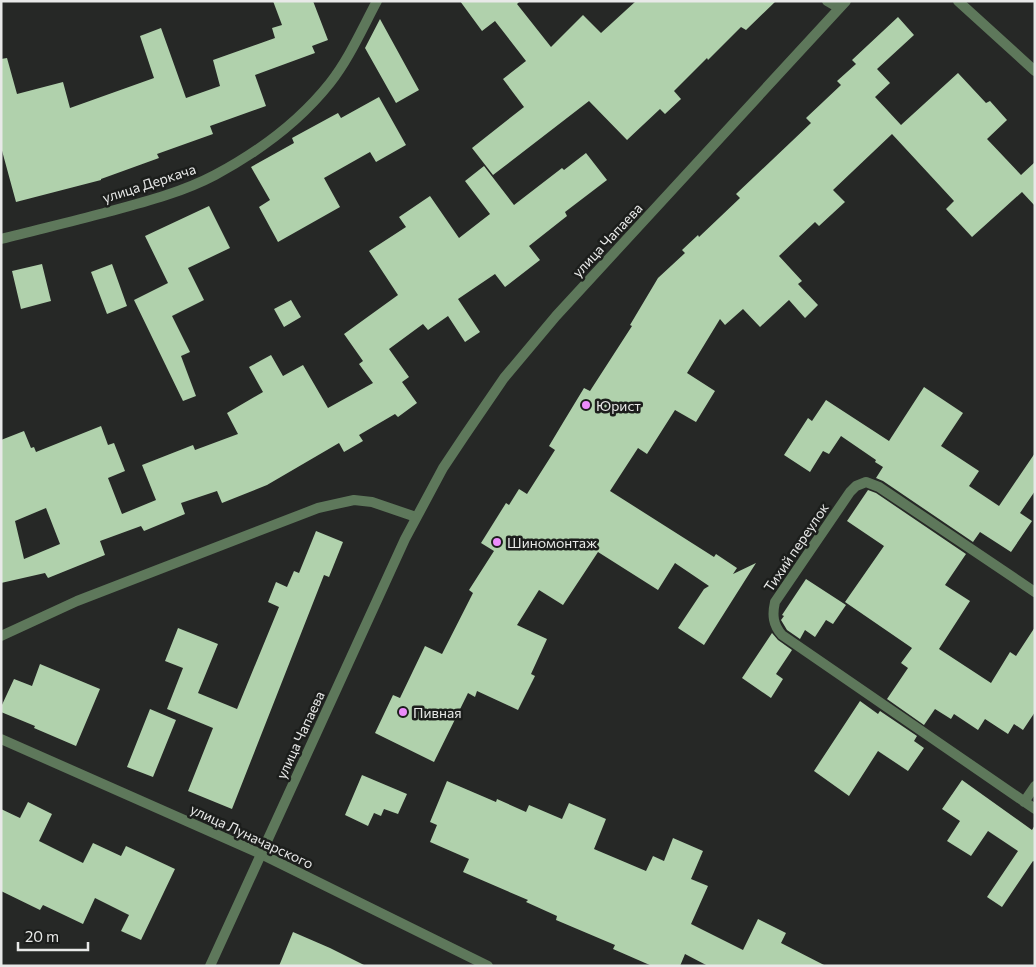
<svg xmlns="http://www.w3.org/2000/svg" width="1036" height="967" font-family="Commissioner,sans-serif">
  <style>
    .building { fill: #b0d1ac; fill-rule: evenodd }
    .lines { fill: none; stroke-linecap: round; stroke-linejoin: round }
    .service { stroke: #5e785b; stroke-width: 10 }
    .minor { stroke: #5e785b; stroke-width: 10 }
    .tertiary { stroke: #5e785b; stroke-width: 10 }
    .poi-dot { fill: #ec8cfb; stroke: #1c1e1c; stroke-width: 2 }
    .labels { text-anchor: middle; dominant-baseline: central; stroke-width: 5; stroke-linejoin: round; paint-order: stroke }
    .street-label { font-size: 14px; fill: #e8e9e8; stroke: #1c1e1c }
    .poi-label { font-size: 14px; fill: #e8e9e8; stroke: #1c1e1c; text-anchor: start }
  </style>
  <rect width="100%" height="100%" fill="#262826"/>
  <path class="building" d="M273 1H313L328 40 312 46 315 53 255 75 266 106 210 126 213 134 157 154 159 158 101 179V180L16 202 1 147V59L7 58 17 94 63 82 70 108 154 78 140 36 161 28 186 98 220 86 213 60 275 38 272 28 282 25Z
    M460 1H520L517 4 551 47 583 15 601 33 636 1H776L746 30 741 27 708 60 707 58 674 91 681 99 665 114 660 109 627 140 589 101 493 175 472 148 524 107 503 79 526 61 495 21 482 31Z
    M898 17 914 35 877 69 890 83 875 97 901 125 958 73 986 103 990 101 1007 120 987 139 1021 175 1035 162V206L1022 192 972 237 946 209 954 201 892 134 833 190 845 202 819 226 815 222 779 256 802 281 798 284 818 305 805 318 789 300 760 327 743 309 725 325 720 319 687 373 715 391 696 422 675 410 647 454 638 448 610 491 714 557 716 554 737 568 733 574 756 563 704 645 678 628 704 589 709 586 675 563 658 590 598 552 563 605 539 590 517 625 547 639 531 674 535 676 518 710 477 691 475 697 468 693 434 762 375 733 393 695 400 698 425 646 442 654 473 593 469 590 494 551 481 543 506 503 509 505 519 489 527 494 555 450 549 446 564 421 584 388 590 391 632 326 630 325 658 278 685 253 682 250 698 235 699 237 740 198 736 194 811 123 806 118 841 85 837 81 856 64 852 60Z
    M380 19 419 90 396 103 365 48Z
    M379 97 406 145 376 162 370 152 324 178 340 207 278 242 259 207 270 200 251 167 294 143 292 138 338 113 341 118Z
    M586 153 607 180 565 212 567 216 529 246 540 260 505 287 495 274 458 299 480 332 465 342 448 316 428 330 423 324 389 349 409 377 402 382 417 403 398 417 395 414 359 435 363 441 344 452 339 443 267 485 222 503 217 491 181 503 185 514 144 531 141 526 100 541 105 555 48 578 45 573 1 583V440L24 431 31 448 34 447 36 452 101 426 108 445 114 443 125 471 108 478 122 514 156 500 142 465 193 445 195 450 238 434 227 413 263 392 249 367 271 355 283 376 303 365 328 408 373 383 359 364 363 361 344 334 398 295 369 251 406 227 399 217 430 196 459 238 490 214 465 181 484 166 514 205 562 168 564 170ZM46 508 60 544 24 559 15 521Z
    M209 206 230 248 188 268 204 300 172 316 190 352 181 356 196 396 183 401 134 300 168 283 145 236Z
    M42 264 51 301 21 309 12 271Z
    M112 264 127 306 107 314 91 272Z
    M291 300 301 317 284 327 274 309Z
    M924 387 963 413 941 446 979 471 969 486 999 506 1035 453V491L1020 513 1032 521 1011 552 980 532 973 542 883 481 876 478 883 467 875 462 876 460 841 436 829 454 823 451 810 472 784 455 808 418 812 421 826 400 889 441Z
    M868 490 876 493 966 554 945 585 970 601 939 649 991 683 1010 652 1016 656 1035 627V712L1023 730 1014 724 1008 734 985 719 978 730 954 714 951 719 935 709 924 725 887 699 908 668 901 663 912 648 845 602 884 546 847 521Z
    M316 531 343 542 329 577 324 575 232 809 188 791 213 728 167 709 183 668 165 661 178 628 218 644 198 693 237 709 279 607 268 602 276 582 287 587 294 571 299 573Z
    M806 579 846 605 833 624 826 620 815 637 805 630 800 639 787 630 781 620 784 616 782 615Z
    M772 633 778 640 792 650 776 674 783 679 771 698 742 678Z
    M40 664 100 689 76 746 34 728 35 726 1 712V707L14 679 32 686Z
    M860 701 878 714 880 711 917 736 914 741 924 748 908 771 878 751 849 796 814 771Z
    M150 709 176 720 153 777 127 767Z
    M362 775 407 794 398 814 384 809 381 816 374 813 368 826 345 815Z
    M962 780 1032 830 1035 825V862L1033 861 1002 907 987 897 1018 851 988 831 971 856 947 841 960 821 942 809Z
    M447 781 496 802 497 799 526 812 529 805 562 819 569 803 606 819 594 849 646 871 653 856 664 861 673 838 703 851 691 879 708 886 691 924 743 950 758 919 786 933 781 943 826 966H708L685 954 680 966H652L613 949 615 945 556 920 557 916 526 902 528 900 463 872 469 859 430 842 437 825 430 822Z
    M28 802 52 814 39 841 83 863 93 843 121 856 126 846 175 869 141 940 121 931 129 915 95 898 83 924 43 905 40 910 1 891V809L20 818Z
    M293 932 330 948 366 966H279Z"/>
  <g class="lines">
    <path class="service" d="M1035 592 879 487 866 482 856 486 850 492 775 602C772 615 773 625 782 635L1035 809
      M1024 802 1035 786"/>
    <path class="minor" d="M827 1 839 8
      M958 1 1035 71
      M1 239C36 230 70 222 104 213 141 203 181 193 215 175 258 152 299 122 330 83 349 59 362 29 377 1
      M1 636 77 601 318 508 354 500 372 502 416 517
      M1 739 261 854 488 966"/>
    <path class="tertiary" d="M210 966 405 539 443 468 465 435 504 378 556 316 846 1"/>
  </g>
  <g class="poi-dot">
    <circle cx="586" cy="405" r="5"/>
    <circle cx="497" cy="542" r="5"/>
    <circle cx="403" cy="712" r="5"/>
  </g>
  <g class="labels">
    <g class="street-label">
      <text transform="translate(149 183) rotate(-18)">улица Деркача</text>
      <text transform="translate(607 240) rotate(-47)">улица Чапаева</text>
      <text transform="translate(796 547) rotate(-56)">Тихий переулок</text>
      <text transform="translate(300 735) rotate(-65)">улица Чапаева</text>
      <text transform="translate(252 836) rotate(25)">улица Луначарского</text>
    </g>
    <g class="poi-label">
      <text x="596" y="405">Юрист</text>
      <text x="507" y="542">Шиномонтаж</text>
      <text x="413" y="712">Пивная</text>
    </g>
  </g>
  <rect width="1036" height="967" fill="none" stroke="#e8e9e8" stroke-width="5"/>
  <path d="M18 942v8h70v-8" fill="none" stroke="#e8e9e8" stroke-width="2.5"/>
  <text x="25" y="942" font-size="15" fill="#e8e9e8" stroke="#1c1e1c" stroke-width="4" paint-order="stroke">20 m</text>
</svg>
